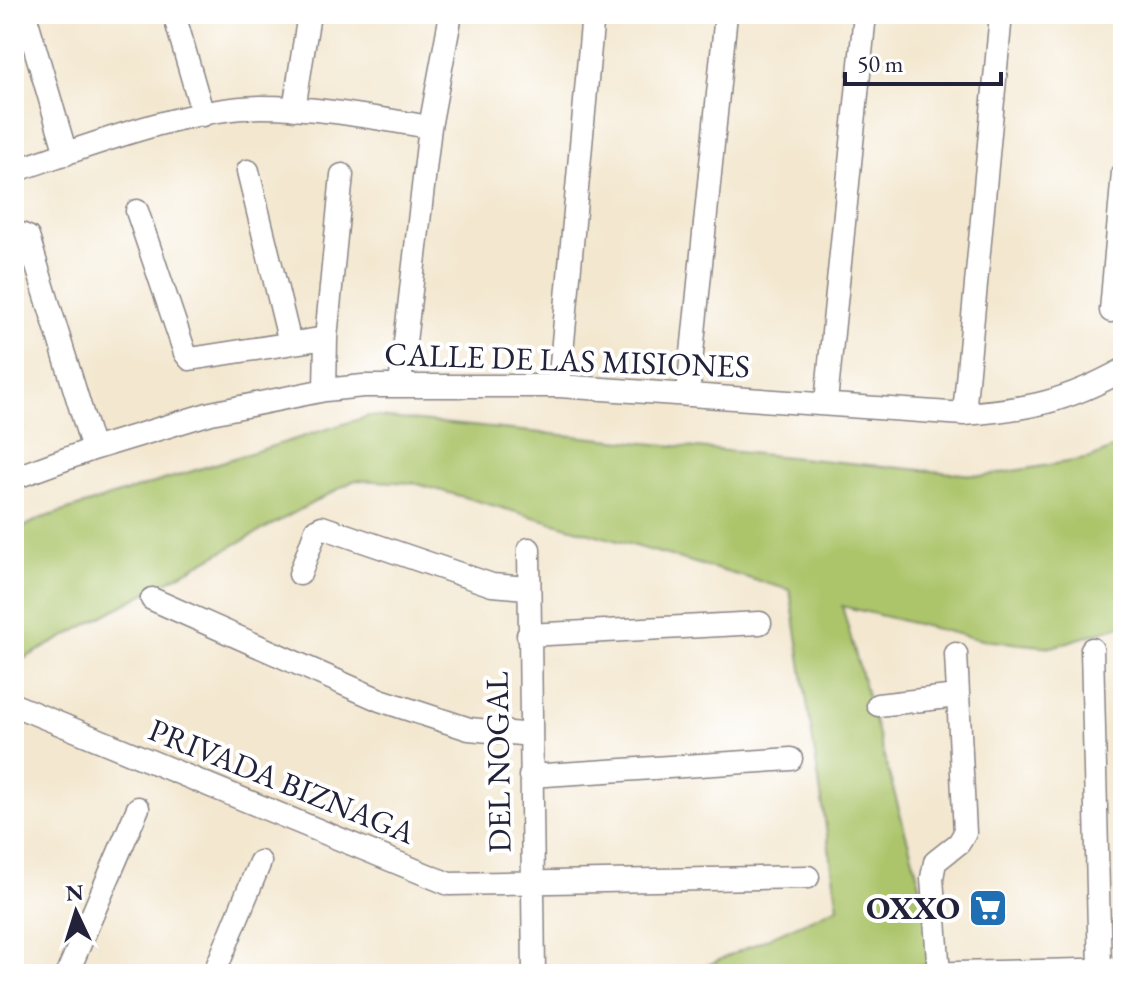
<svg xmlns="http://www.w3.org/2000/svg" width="1137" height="988" font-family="'EB Garamond',serif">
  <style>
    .green { fill: #acc56b; stroke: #677453; stroke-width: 2 }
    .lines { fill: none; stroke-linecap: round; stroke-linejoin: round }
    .minor-casing { stroke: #8a8485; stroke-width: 25 }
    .minor { stroke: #fff; stroke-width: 22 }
    .labels { text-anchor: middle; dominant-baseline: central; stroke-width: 8; stroke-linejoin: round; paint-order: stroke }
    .street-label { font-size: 32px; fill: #22223b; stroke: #fff }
    .poi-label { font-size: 32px; font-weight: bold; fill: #22223b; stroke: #fff; text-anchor: end }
  </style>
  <rect width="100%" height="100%" fill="#fff"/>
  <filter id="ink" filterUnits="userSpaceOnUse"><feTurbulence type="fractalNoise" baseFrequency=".0125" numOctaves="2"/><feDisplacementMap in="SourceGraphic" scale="16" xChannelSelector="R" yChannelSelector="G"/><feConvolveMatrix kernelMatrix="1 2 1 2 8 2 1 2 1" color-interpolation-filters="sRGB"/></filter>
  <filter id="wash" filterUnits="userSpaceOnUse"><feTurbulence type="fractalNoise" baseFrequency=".006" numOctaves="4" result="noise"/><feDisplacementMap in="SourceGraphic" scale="32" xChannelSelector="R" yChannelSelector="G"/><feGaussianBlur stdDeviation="1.8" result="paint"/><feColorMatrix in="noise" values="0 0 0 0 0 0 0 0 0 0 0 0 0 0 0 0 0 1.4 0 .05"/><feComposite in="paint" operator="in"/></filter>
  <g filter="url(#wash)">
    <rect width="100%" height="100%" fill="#f3e7cf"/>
    <path class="green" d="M369 416 983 476 1091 458 1123 444V625L1052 647 982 640 842 606 937 945 939 973 688 974 838 907 790 590 414 483 355 480 14 664V532L39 519Z"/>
  </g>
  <g filter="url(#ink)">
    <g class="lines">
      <g class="minor-casing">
        <path id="minor" d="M25 14 66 154
          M174 14 203 115
          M294 109 309 14
          M14 171C86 147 186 108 261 107 318 107 374 118 430 127
          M248 171 290 343
          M137 211 185 353 190 359 326 338
          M14 231 28 237 93 449
          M1111 311 1123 172
          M400 385 430 127 451 14
          M559 386 593 14
          M325 390 326 338 342 175
          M688 393 726 14
          M826 402 865 14
          M964 414 1001 14
          M14 478 93 449 211 413 325 390 363 386H559L964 414C1029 409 1065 402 1123 370
          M529 549 534 974
          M300 574 316 530 322 527 492 585 527 588
          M152 599 380 700 469 729 531 735
          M528 635 760 623
          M1092 649 1100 970
          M14 705 449 884 808 877
          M878 705 957 696
          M530 776 791 759
          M67 974 138 808
          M214 974 260 862
          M919 974 1123 969
          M939 974 932 878 935 862 959 843 965 833 956 654"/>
      </g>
      <use href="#minor" class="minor"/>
    </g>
  </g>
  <defs>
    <g id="supermarket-square" transform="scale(2)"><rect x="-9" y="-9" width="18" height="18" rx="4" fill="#1f6fb2" stroke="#fff"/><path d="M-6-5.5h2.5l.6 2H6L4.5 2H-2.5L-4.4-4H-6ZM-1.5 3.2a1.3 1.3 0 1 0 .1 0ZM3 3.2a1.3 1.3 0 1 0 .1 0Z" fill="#fff"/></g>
  </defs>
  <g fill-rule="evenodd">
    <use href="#supermarket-square" x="988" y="908"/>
  </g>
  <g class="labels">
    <g class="street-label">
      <text transform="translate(567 360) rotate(2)">CALLE DE LAS MISIONES</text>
      <text transform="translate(498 762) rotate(-91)">DEL NOGAL</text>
      <text transform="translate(282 781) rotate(22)">PRIVADA BIZNAGA</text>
    </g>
    <g class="poi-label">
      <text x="960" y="908">OXXO</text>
    </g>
  </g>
  <rect width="1137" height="988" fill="none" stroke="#fff" stroke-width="48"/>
  <g transform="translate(76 912) rotate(356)" stroke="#ffffff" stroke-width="6" paint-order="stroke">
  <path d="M0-6L14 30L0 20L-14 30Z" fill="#22223b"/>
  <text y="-12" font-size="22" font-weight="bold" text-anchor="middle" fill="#22223b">N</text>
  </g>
  <path d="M845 72v12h156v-12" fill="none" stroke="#22223b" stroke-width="4"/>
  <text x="857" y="72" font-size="24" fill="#22223b" stroke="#ffffff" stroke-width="6" paint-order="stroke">50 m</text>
</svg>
